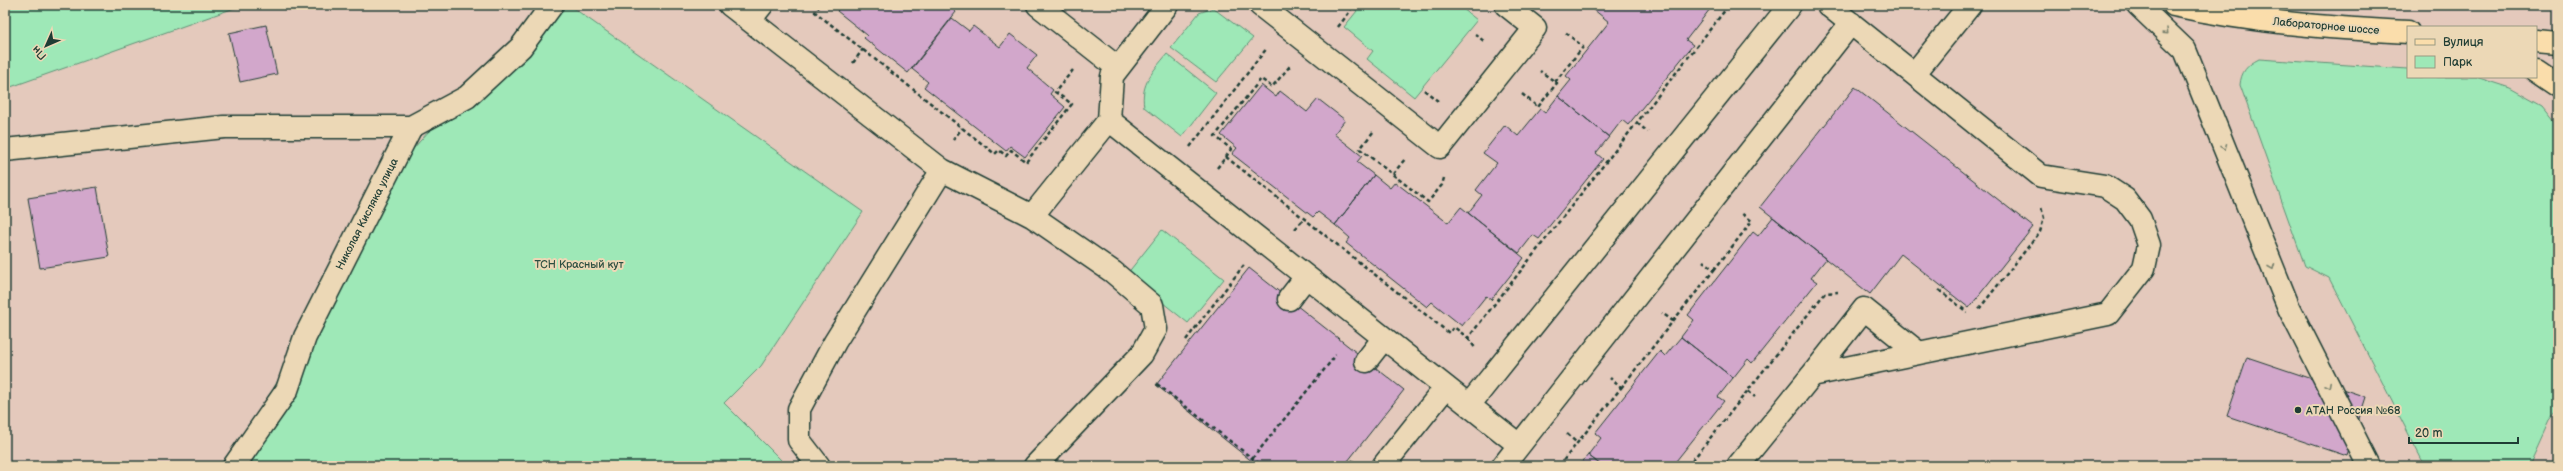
<svg xmlns="http://www.w3.org/2000/svg" width="2563" height="471" font-family="'Balsamiq Sans',sans-serif">
  <style>
    .green { fill: #9ee8b7; stroke: #5e9276 }
    .building { fill: #d2a7cb; stroke: #1f3d34 }
    .lines { fill: none; stroke-linecap: round; stroke-linejoin: round }
    .minor-casing { stroke: #1f3d34; stroke-width: 25 }
    .major-casing { stroke: #1f3d34; stroke-width: 25 }
    .path { stroke: #1f3d34; stroke-width: 2.5; stroke-dasharray: 4 3; stroke-linecap: butt }
    .minor { stroke: #ecd8b6; stroke-width: 22 }
    .major { stroke: #faddab; stroke-width: 22 }
    .oneway { stroke: #7b836e }
    .poi-dot { fill: #1f3d34; stroke: #ecd8b6; stroke-width: 1.5 }
    .labels { text-anchor: middle; dominant-baseline: central; stroke-width: 4; stroke-linejoin: round; paint-order: stroke }
    .street-label { font-size: 11px; fill: #1f3d34; stroke: #ecd8b6 }
    .park-label { font-size: 11px; fill: #2c4e41; stroke: #ecd8b6 }
    .poi-label { font-size: 11px; fill: #1f3d34; stroke: #ecd8b6; text-anchor: start }
  </style>
  <rect width="100%" height="100%" fill="#e4c9bc"/>
  <filter id="ink" filterUnits="userSpaceOnUse"><feTurbulence type="fractalNoise" baseFrequency=".025" numOctaves="2"/><feDisplacementMap in="SourceGraphic" scale="8" xChannelSelector="R" yChannelSelector="G"/><feConvolveMatrix kernelMatrix="1 2 1 2 8 2 1 2 1" color-interpolation-filters="sRGB"/></filter>
  <g filter="url(#ink)">
    <path class="green" d="M5 5H243L5 89Z
      M546 5H569L863 212 761 366 724 403 787 466H232L386 179 491 62Z
      M1349 5H1458L1477 20 1414 97 1367 59 1373 51 1344 27 1357 11Z
      M1213 8 1253 38 1216 82 1171 48 1199 13Z
      M1167 54 1216 93 1182 137 1144 107C1140 84 1153 71 1167 54Z
      M2259 59 2408 69V77H2476L2510 88 2542 106 2558 126V412L2549 422 2529 466H2425L2329 278 2305 266 2240 85C2241 72 2247 65 2259 59Z
      M1162 230 1224 279 1188 323 1127 274Z"/>
    <path class="building" d="M841 5H947L956 12 908 73 864 38 867 35 837 11Z
      M1596 5H1706L1710 9 1686 40 1693 45 1628 125 1622 120 1609 137 1558 96 1571 80 1566 76 1609 22 1593 9Z
      M952 18 969 31 973 26 1000 47 1010 34 1037 55 1027 68 1053 90 1050 94 1065 107 1025 157 1010 146 1006 151 924 87 928 82 912 69Z
      M266 25 277 74 240 82 229 33Z
      M1261 85 1276 97 1280 91 1307 112 1318 99 1345 120 1334 134 1362 156 1357 162 1374 175 1335 225 1318 212 1313 217 1232 154 1237 148 1221 135Z
      M1855 87 2033 227 1969 308 1901 254 1870 294 1760 207Z
      M1558 96 1609 137 1596 153 1603 159 1539 239 1533 235 1519 253 1468 213 1482 195 1476 190 1497 163 1483 153 1505 125 1518 136 1540 109 1545 113Z
      M1374 175 1390 188 1395 182 1448 223 1461 207 1524 258 1491 300 1486 296 1462 326 1432 302 1427 307 1346 243 1350 238 1335 225Z
      M97 187 109 257 40 268 28 198Z
      M1773 217 1826 259 1811 278 1817 282 1752 363 1748 359 1733 378 1681 337 1694 320 1688 315 1753 232 1758 236Z
      M1249 268 1404 390 1344 466H1258L1156 385Z
      M1681 337 1733 378 1718 397 1724 401 1672 466H1602L1588 455 1601 438 1595 433 1660 351 1665 356Z
      M2247 357 2366 397 2347 456 2227 416Z
      M1588 455 1602 466H1579Z"/>
    <g class="lines">
      <g class="minor-casing">
        <path id="minor" d="M730 5 942 170 1032 216 1113 272 1152 305 1156 329 1142 354 1035 466
          M1038 5 1118 68
          M1260 5 1440 147 1535 28 1506 5
          M1828 5 1914 74 1970 5
          M2138 5 2185 50 2289 308 2369 466
          M750 20 762 5
          M1109 120 1112 76 1167 5
          M5 150 224 127H411
          M1032 216 1109 120 1519 445
          M1289 299 1306 277
          M1366 361 1384 338
          M1812 375 1864 309 1919 353
          M1469 405 1790 5
          M234 466 287 390 305 337 411 127 467 97 521 47 552 5
          M819 466 799 440V409L835 342 942 170
          M1383 466 1446 387
          M1503 466 1851 23
          M1738 466 1812 375 2108 314 2144 268 2149 245 2140 219 2125 199 2105 186 2041 176 1914 74"/>
      </g>
      <g class="major-casing">
        <path id="major" d="M2174 5C2252 22 2329 28 2408 32
          M2536 41 2558 43
          M2536 71 2558 86"/>
      </g>
      <path class="path" d="M820 5 815 12 995 154 999 150 1006 156 1011 150 1026 162 1072 104 1055 92 1073 70
        M1338 27 1351 10
        M1475 34 1485 42
        M853 63 863 49
        M1555 82 1583 47 1564 31
        M1424 90 1438 101
        M1522 94 1538 107 1557 83 1540 71
        M1637 123 1648 132
        M1373 132 1360 149 1428 202 1442 185 1444 178
        M953 140 962 128
        M1190 147 1267 48
        M1226 157 1231 149 1215 136 1261 79 1272 87 1290 66
        M1217 168 1226 157 1449 333 1454 327 1468 338 1726 9 1721 5
        M1393 174 1405 159
        M1295 229 1304 219
        M1714 270 1752 221 1741 213
        M1939 290 1967 312
        M1979 309 2040 232 2044 218 2041 207
        M1673 321 1714 270 1703 261
        M1468 338 1476 349
        M1186 340 1244 265
        M1157 384 1262 466
        M1621 388 1673 321 1662 313
        M1748 391 1755 397
        M1567 434 1577 443
        M1252 459 1336 355
        M1348 466 1353 460
        M1559 466 1621 388 1610 378
        M1688 466 1825 293 1838 292"/>
      <use href="#minor" class="minor"/>
      <use href="#major" class="major"/>
    </g>
    <defs><path id="oneway-chevron" d="M-2-3.5L2.5 0L-2 3.5" fill="none" stroke-width="1.6" stroke-linecap="round" stroke-linejoin="round"/></defs>
    <g class="oneway">
      <use href="#oneway-chevron" transform="translate(2166 32) rotate(44)"/>
      <use href="#oneway-chevron" transform="translate(2224 147) rotate(68)"/>
      <use href="#oneway-chevron" transform="translate(2272 267) rotate(68)"/>
      <use href="#oneway-chevron" transform="translate(2328 385) rotate(63)"/>
    </g>
  </g>
  <circle class="poi-dot" cx="2298" cy="410" r="4"/>
  <g class="labels">
    <g class="street-label">
      <text transform="translate(2326 26) rotate(5)">Лабораторное шоссе</text>
      <text transform="translate(367 214) rotate(-63)">Николая Кисляка улица</text>
    </g>
    <g class="park-label">
      <text x="579" y="264">ТСН Красный кут</text>
    </g>
    <g class="poi-label">
      <text x="2306" y="410">АТАН Россия №68</text>
    </g>
  </g>
  <rect width="2563" height="471" fill="none" stroke="#ecd8b6" stroke-width="20"/>
  <rect x="10" y="10" width="2543" height="451" fill="none" stroke="#1f3d34" stroke-width="1.5" filter="url(#ink)"/>
  <rect x="2407" y="26" width="130" height="52" fill="#ecd8b6" stroke="#9a9a82"/>
  <rect x="2415" y="39" width="20" height="6" fill="#faddab" stroke="#9a9a82"/>
  <text x="2443" y="46" font-size="12" fill="#1f3d34">Вулиця</text>
  <rect x="2415" y="56" width="20" height="12" fill="#9ee8b7" stroke="#9a9a82"/>
  <text x="2443" y="66" font-size="12" fill="#1f3d34">Парк</text>
  <g transform="translate(46 46) rotate(225)" stroke="#ecd8b6" stroke-width="3" paint-order="stroke">
  <path d="M0-3L7 15L0 10L-7 15Z" fill="#1f3d34"/>
  <text y="-6" font-size="11" font-weight="bold" text-anchor="middle" fill="#1f3d34">Пн</text>
  </g>
  <path d="M2409 437v6h109v-6" fill="none" stroke="#1f3d34" stroke-width="2"/>
  <text x="2415" y="437" font-size="12" fill="#1f3d34" stroke="#ecd8b6" stroke-width="3" paint-order="stroke">20 m</text>
</svg>
